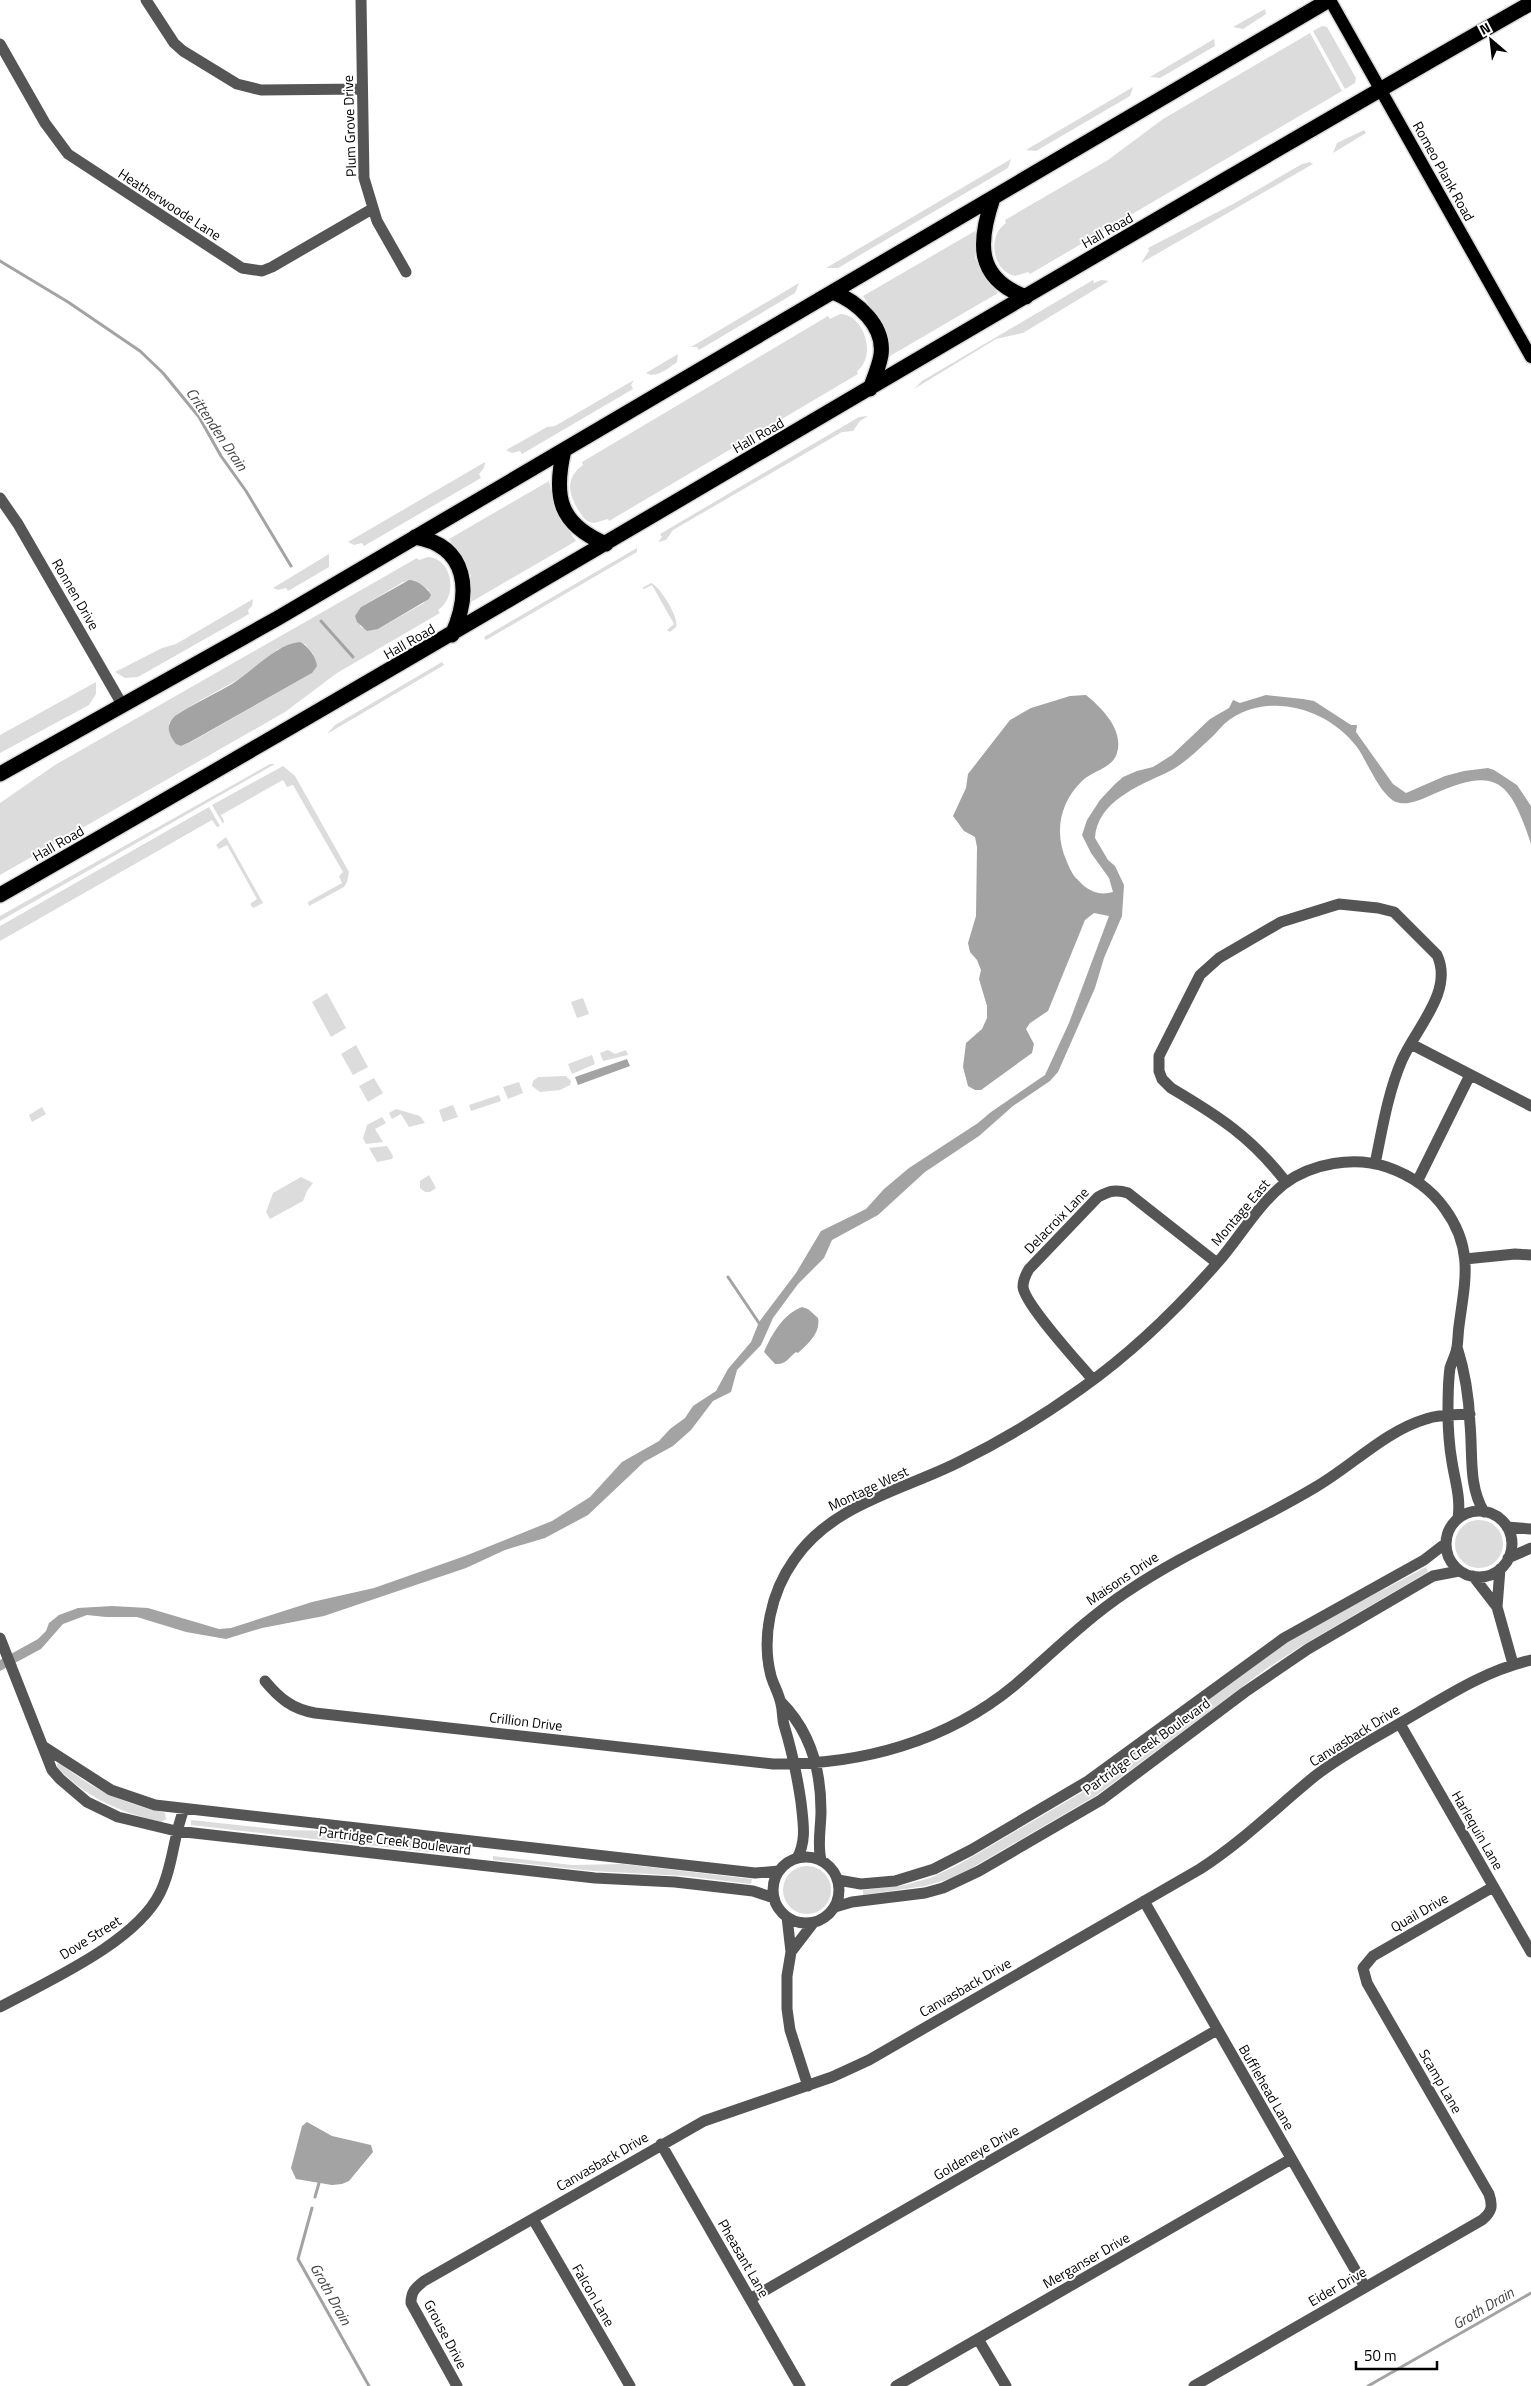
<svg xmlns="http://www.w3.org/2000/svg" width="1531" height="2386" font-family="'Titillium Web',sans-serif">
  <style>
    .green { fill: #dcdcdc; fill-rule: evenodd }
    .water { fill: #a3a3a3 }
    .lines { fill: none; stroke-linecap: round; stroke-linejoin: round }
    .stream { stroke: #a3a3a3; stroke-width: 3 }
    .major-casing { stroke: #dbdbdb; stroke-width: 15 }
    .highway-casing { stroke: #dbdbdb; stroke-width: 18 }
    .minor { stroke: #555; stroke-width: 11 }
    .major { stroke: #000; stroke-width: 12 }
    .highway { stroke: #000; stroke-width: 15 }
    .labels { text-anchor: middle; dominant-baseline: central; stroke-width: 4; stroke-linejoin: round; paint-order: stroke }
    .street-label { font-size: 14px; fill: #000; stroke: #fff }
    .water-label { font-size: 15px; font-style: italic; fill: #444; stroke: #fff }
  </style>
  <rect width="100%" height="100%" fill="#fff"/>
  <path class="green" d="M1265 9 1266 14 1243 29 1233 27Z
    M1322 26 1327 27 1356 78 1355 83 1345 89 1313 31Z
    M1310 33 1342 91 1030 274 1028 272 1015 276C992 271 987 236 1006 223L1005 220 1108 160 1163 119Z
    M1214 39 1215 46 1160 78 1150 77Z
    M1133 87 1130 96 1036 151 1026 150Z
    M1364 130 1366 133 1333 153 1337 143Z
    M1011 159 1008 168 838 268H826Z
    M1310 162 1313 164 1141 263 1149 251 1148 248 1233 204 1302 164Z
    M975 231V258L987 280 998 293 890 356 886 332 863 296Z
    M1093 280 1094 283 1101 280 1109 281 1023 333 996 339 914 389 922 381Z
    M799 283 795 293 699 350 697 347H691Z
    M840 314C863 314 878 355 857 371L858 374 609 521 608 519 594 523C586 522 583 518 579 511 568 494 565 478 583 465L582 462 828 316 830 319Z
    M678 354 677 362C669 368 655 379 646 373Z
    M634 380 631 385 633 389 522 454 520 451 512 453 506 450 547 427 555 426Z
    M868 416 860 421 853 431 842 432 673 530 666 540 658 542 662 537 660 534 859 417Z
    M485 462 484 468 479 474 481 478 364 546 362 543 354 545 348 542Z
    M549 481 554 508 576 541 471 602V575L449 539Z
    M637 548V552L486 640 484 637Z
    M329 554V567L288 591 286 588 278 590 273 588Z
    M428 557C452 558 459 596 438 610L440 613 337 673 285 712 0 875V803L55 765 417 558 419 560ZM414 580 429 590 424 603 378 629 363 628 360 626 361 607 403 582ZM305 644 313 654 312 673 191 742 181 746 169 733V723L192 705 239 679 278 649Z
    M651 583C660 586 680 619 676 627L670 632 667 630 674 624 652 585 644 589 642 588Z
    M253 599 252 606 248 610 249 614 138 677 125 678 115 672 162 648 176 644Z
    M442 662 444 665 327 734 335 725Z
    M96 682V694L89 705 0 753V735Z
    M270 764H275L0 921V916Z
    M283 766 295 776 349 872 347 882 344 887 309 906 308 902 342 883 339 876 343 872 293 785 287 787 283 780 221 815 224 821 223 824 212 805Z
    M209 807 220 826 217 827 212 820 0 941V926Z
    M226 837 263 903 253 908 250 904 257 899 227 845 219 849 216 845Z
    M327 993 346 1028 331 1037 312 1002Z
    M583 998 589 1014 577 1018 571 1002Z
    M356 1045 368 1067 353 1075 341 1054Z
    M608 1050 615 1054 626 1050 628 1055 603 1061 600 1053Z
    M592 1055 595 1064 572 1074 568 1064Z
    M566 1076 571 1081 570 1085 560 1090 540 1092 532 1086 533 1081 538 1077Z
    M374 1078 383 1093 368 1102 359 1086Z
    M519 1082 523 1093 508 1099 503 1087Z
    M499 1095 501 1101 471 1111 469 1105Z
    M453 1105 458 1117 443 1122 439 1110Z
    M42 1107 46 1114 32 1122 29 1115Z
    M396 1109 420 1116 425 1123 409 1127 401 1114 392 1119 389 1113Z
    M382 1117 386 1123 375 1129 383 1142 366 1144 363 1138 367 1125Z
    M387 1146 393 1156 392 1159 377 1162 369 1148Z
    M429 1175 436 1188 430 1192H425L420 1188V1181Z
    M301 1177 313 1183 307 1191 303 1201 270 1219 266 1212 273 1193Z
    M1455 1544a24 24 0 1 1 48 0a24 24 0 1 1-48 0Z
    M1426 1567 1428 1572 1303 1645 1266 1669 1097 1795 970 1869 949 1879 925 1886 863 1895V1890L905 1885 930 1878 958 1865 1086 1790 1284 1644 1337 1614Z
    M60 1763C90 1788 124 1804 162 1812L165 1813 166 1819 161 1822C120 1812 86 1798 57 1767V1764Z
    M191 1820 283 1830 332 1831 456 1845 460 1850 455 1855 191 1825Z
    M493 1856 572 1865 623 1864 752 1879 751 1884 685 1876 593 1871 493 1860Z
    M783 1890a24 24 0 1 1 48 0a24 24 0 1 1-48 0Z"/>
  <path class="water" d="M409 580C418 580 427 588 431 595L429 599 378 629 367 631 357 622 355 616 361 607Z
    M300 642C309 647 316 657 317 666L312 673 190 742 181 746 176 744C168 733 165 726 175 716 193 704 213 695 232 684 253 671 276 644 300 642Z
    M1086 695C1102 708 1124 730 1117 753 1113 768 1092 771 1082 781 1059 803 1054 834 1067 862 1070 869 1073 876 1079 881 1088 891 1099 896 1113 892L1109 878 1091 853 1082 835 1087 820 1100 800 1114 785 1123 777 1137 771 1153 767 1172 755 1210 719 1229 708 1233 700 1240 703 1266 695 1303 699 1314 701 1351 725H1357L1356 732 1393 784 1406 793 1445 776 1464 771 1488 768 1494 770 1517 785 1531 806V844C1509 777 1495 766 1429 796 1420 800 1407 806 1396 802 1380 795 1367 761 1357 747 1329 710 1273 692 1232 718 1225 722 1219 730 1213 736 1200 748 1182 766 1166 773 1138 786 1097 802 1095 838L1108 860 1115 866 1124 885 1122 916 1104 958 1095 988 1058 1072 1050 1081 1013 1106 979 1136 925 1172 878 1215 832 1240 824 1258 798 1284 773 1318 761 1345 737 1370 731 1392 713 1401 691 1430 673 1446 644 1462 588 1515 545 1538 505 1550 466 1568 324 1616 262 1628 226 1639 186 1632 137 1617H106L87 1615 63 1624 41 1649 0 1671V1660L38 1639 46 1631 49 1623 59 1615 78 1608 112 1606 148 1608 219 1629 231 1628 312 1602 374 1588 465 1556 552 1521 590 1497 622 1462 659 1441 670 1429 685 1418 693 1406 716 1391 728 1369 751 1342 759 1322 796 1273 821 1231 866 1209 884 1189 909 1168 978 1123 991 1112 1045 1075 1069 1023 1109 916 1094 913 1085 920 1048 1011 1030 1023 1026 1029 1034 1044 1032 1053 981 1090H975L968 1086 963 1067 966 1043 982 1029 987 1018V1006L979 979 981 970 977 960 970 952 968 943 976 916 977 847 975 837 964 831 953 816 966 788 968 774 1010 720 1031 708 1070 696Z
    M627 1059 630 1066 578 1085 575 1077Z
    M802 1307 808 1309 818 1318C821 1333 808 1344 798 1353L796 1352C788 1358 786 1365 775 1364L764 1352C772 1334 783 1314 802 1307Z
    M307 2122 332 2136 371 2145 373 2152 349 2181 342 2184 332 2185 296 2179 291 2168 302 2126Z"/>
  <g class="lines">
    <path class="stream" d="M0 261 68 302 140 351 163 373 199 417 221 456 246 491 291 566
      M321 621 353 657
      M728 1277 761 1326
      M315 2197 319 2183
      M312 2208 298 2259 369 2386
      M1368 2386 1531 2293"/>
    <g class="major-casing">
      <path id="major" d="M1330 0 1531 357"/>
    </g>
    <g class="highway-casing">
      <path id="highway" d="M993 198C978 242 975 278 1026 297
        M833 292C858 302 885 326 881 355 879 367 874 378 870 389
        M564 450C553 497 559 524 606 544
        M415 537C469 546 471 593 452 635
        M0 774 278 618 1329 0
        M0 895C513 602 1018 296 1531 3"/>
    </g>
    <path class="minor" d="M146 0 174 43 183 51 237 84 261 90 362 89
      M361 0 364 178 377 221 406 272
      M0 44 45 123 68 154 242 268 262 271 272 267 372 209
      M0 498 18 524 123 706
      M1411 1044 1531 1106
      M1286 1182C1251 1137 1220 1117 1171 1088L1162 1079 1159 1071V1056L1200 975 1219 958 1281 922 1339 904 1378 908 1394 912 1437 955C1454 991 1416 1028 1402 1060 1388 1092 1382 1130 1375 1164
      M1417 1182 1470 1075
      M1465 1259 1515 1254 1531 1255
      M1457 1347C1465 1372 1469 1398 1470 1424 1473 1454 1468 1485 1484 1512
      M1093 1380C1079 1363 1025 1305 1023 1287 1023 1280 1026 1274 1029 1269L1098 1197C1109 1191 1116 1189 1128 1193L1217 1263
      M1446 1544a33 33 0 1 1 66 0a33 33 0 1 1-66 0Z
      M1507 1527 1531 1529
      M1508 1558 1531 1548
      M1500 1569 1497 1607 1513 1664
      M1473 1576 1497 1607
      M0 1638 52 1770 60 1779 87 1802 118 1817 176 1831 595 1878 675 1882 753 1891 774 1898
      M265 1681C279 1698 292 1709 315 1713L773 1764C861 1765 946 1742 1015 1685 1051 1654 1085 1620 1125 1593 1185 1552 1252 1525 1314 1488 1351 1467 1385 1431 1426 1419 1440 1414 1455 1415 1470 1414
      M781 1702C810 1731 821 1770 821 1811 821 1828 817 1844 821 1860
      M1400 1724 1531 1952
      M44 1747 111 1790 155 1805 755 1873 779 1871
      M773 1890a33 33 0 1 1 66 0a33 33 0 1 1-66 0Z
      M797 1858C807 1841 803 1822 801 1802 797 1775 792 1751 784 1725 782 1718 783 1711 781 1704 779 1694 774 1686 771 1676 761 1638 771 1592 794 1560 832 1504 901 1491 959 1462 1002 1441 1043 1416 1082 1388 1133 1352 1178 1308 1219 1261 1241 1235 1258 1205 1284 1184 1312 1163 1354 1156 1387 1167 1410 1175 1431 1189 1445 1209 1474 1249 1465 1281 1459 1326 1458 1333 1458 1341 1457 1347 1456 1355 1452 1361 1450 1368 1448 1382 1448 1397 1448 1411 1448 1428 1449 1445 1452 1462 1455 1481 1461 1498 1458 1518
      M838 1880 861 1884 895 1881 934 1869 971 1850 1088 1781 1284 1638 1424 1560 1446 1543
      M1144 1901 1365 2287
      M835 1907 852 1902 925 1893 943 1888 979 1871 1101 1800 1245 1692 1308 1649 1433 1576 1459 1571
      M787 1917 791 1952 787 1976V2009L790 2030 808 2086
      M791 1952 814 1922
      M0 2007C48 1981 136 1942 160 1893 173 1867 173 1837 184 1809
      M661 2144 800 2386
      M533 2219 630 2386
      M750 2299 1217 2030
      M978 2339 1006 2386
      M457 2386 411 2303C411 2292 415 2288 424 2281L704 2121 832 2077 869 2060 1200 1869C1242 1842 1277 1807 1315 1776 1342 1755 1373 1739 1402 1722 1444 1698 1483 1671 1531 1660
      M896 2386 1291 2159
      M1194 2386 1482 2220C1492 2212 1493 2206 1489 2194L1367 1983 1363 1968 1373 1956 1493 1887"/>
    <use href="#major" class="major"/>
    <use href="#highway" class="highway"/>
  </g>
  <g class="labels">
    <g class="street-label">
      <text transform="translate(349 126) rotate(-92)">Plum Grove Drive</text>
      <text transform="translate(1444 171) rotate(61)">Romeo Plank Road</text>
      <text transform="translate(170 204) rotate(33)">Heatherwoode Lane</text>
      <text transform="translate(1107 230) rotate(-30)">Hall Road</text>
      <text transform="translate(758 435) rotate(-30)">Hall Road</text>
      <text transform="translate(76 594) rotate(60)">Ronnen Drive</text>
      <text transform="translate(409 641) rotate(-30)">Hall Road</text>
      <text transform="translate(58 843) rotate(-30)">Hall Road</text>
      <text transform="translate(1240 1212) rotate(-50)">Montage East</text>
      <text transform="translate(1056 1220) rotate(-46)">Delacroix Lane</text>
      <text transform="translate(868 1488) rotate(-25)">Montage West</text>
      <text transform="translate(1122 1578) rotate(-34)">Maisons Drive</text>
      <text transform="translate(526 1721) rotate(7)">Crillion Drive</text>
      <text transform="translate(1354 1735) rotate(-32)">Canvasback Drive</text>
      <text transform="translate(1146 1746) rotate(-36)">Partridge Creek Boulevard</text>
      <text transform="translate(1478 1830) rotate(60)">Harlequin Lane</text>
      <text transform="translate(395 1840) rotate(7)">Partridge Creek Boulevard</text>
      <text transform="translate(1419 1912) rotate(-30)">Quail Drive</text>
      <text transform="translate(90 1937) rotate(-32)">Dove Street</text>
      <text transform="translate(965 1987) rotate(-30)">Canvasback Drive</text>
      <text transform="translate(1441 2081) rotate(60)">Scamp Lane</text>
      <text transform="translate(1267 2087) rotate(60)">Bufflehead Lane</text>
      <text transform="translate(976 2152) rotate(-30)">Goldeneye Drive</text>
      <text transform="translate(602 2161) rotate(-30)">Canvasback Drive</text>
      <text transform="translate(744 2258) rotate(60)">Pheasant Lane</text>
      <text transform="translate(1086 2260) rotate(-30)">Merganser Drive</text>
      <text transform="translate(1337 2286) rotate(-30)">Eider Drive</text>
      <text transform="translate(594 2295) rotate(60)">Falcon Lane</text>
      <text transform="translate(446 2334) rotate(62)">Grouse Drive</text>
    </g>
    <g class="water-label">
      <text transform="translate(217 429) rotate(56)">Crittenden Drain</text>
      <text transform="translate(331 2294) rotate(61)">Groth Drain</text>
      <text transform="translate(1483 2308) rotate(-30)">Groth Drain</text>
    </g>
  </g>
  <g transform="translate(1491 40) rotate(332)" stroke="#ffffff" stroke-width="4" paint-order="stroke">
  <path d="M0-4L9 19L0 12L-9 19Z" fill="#000000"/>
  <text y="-8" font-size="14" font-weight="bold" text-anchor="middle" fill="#000000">N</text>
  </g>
  <path d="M1356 2361v8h81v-8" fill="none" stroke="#000000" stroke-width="2.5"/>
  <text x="1364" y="2361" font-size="15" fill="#000000" stroke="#ffffff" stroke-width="4" paint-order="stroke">50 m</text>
</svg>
